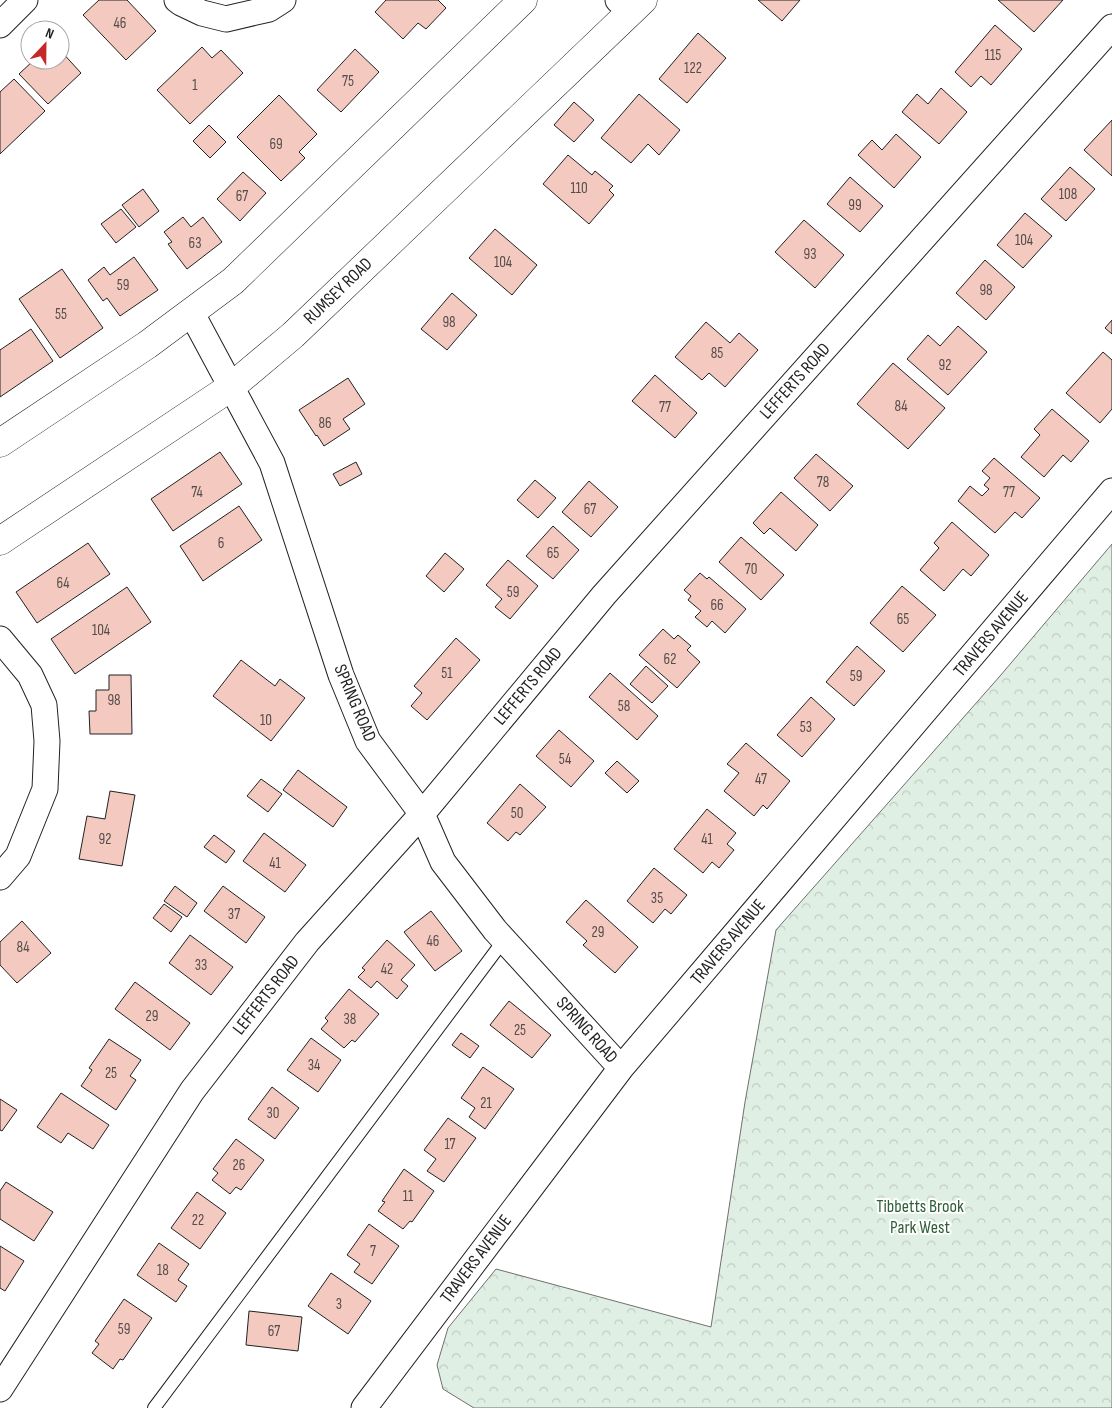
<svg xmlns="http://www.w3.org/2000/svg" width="1112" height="1408" font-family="'Sofia Sans Condensed',sans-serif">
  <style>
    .forest { fill: url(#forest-crowns); stroke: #6f6f6f }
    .building { fill: #f3c9c0; stroke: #222 }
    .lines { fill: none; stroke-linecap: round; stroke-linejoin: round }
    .service-casing { stroke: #222; stroke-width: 14 }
    .minor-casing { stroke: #222; stroke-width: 27 }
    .tertiary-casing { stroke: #222; stroke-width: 29 }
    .service { stroke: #fff; stroke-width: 12 }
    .minor { stroke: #fff; stroke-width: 25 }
    .tertiary { stroke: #fff; stroke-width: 28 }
    .labels { text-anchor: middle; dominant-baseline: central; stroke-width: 4; stroke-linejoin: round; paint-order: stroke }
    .number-label { font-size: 15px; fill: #564c4a }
    .street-label { font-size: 18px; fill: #222; stroke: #fff }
    .park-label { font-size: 18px; fill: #2f5e38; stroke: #fff }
  </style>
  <defs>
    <pattern id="forest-crowns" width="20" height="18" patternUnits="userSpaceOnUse" patternTransform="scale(1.25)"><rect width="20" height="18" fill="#e0efe3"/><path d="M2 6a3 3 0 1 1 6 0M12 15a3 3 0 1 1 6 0" fill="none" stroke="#c0cdc2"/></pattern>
  </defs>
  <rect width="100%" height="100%" fill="#fff"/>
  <path class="forest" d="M1112 544V1408H474L443 1389 437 1365 448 1328 496 1269 711 1327 745 1102 776 930 1000 676Z"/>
  <path class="building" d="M99 0H127L156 31 126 60 83 15Z
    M386 0H438L446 8 426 29 418 23 403 39 375 12Z
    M758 0H800L782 21Z
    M998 0H1063L1034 32Z
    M995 25 1022 49 991 85 981 76 971 87 955 72Z
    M698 33 726 58 687 103 659 79Z
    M202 47 212 58 221 50 243 73 190 124 157 90Z
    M355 49 379 72 341 112 317 90Z
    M60 50 81 73 48 104 19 74 34 60H60Z
    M14 79 45 111 0 154V92Z
    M941 88 967 112 939 144 902 112 917 94 928 104Z
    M639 94 680 130 659 155 648 144 631 163 601 138Z
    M279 95 317 134 299 152 305 158 281 181 237 137Z
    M574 102 594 120 574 142 554 125Z
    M1112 120V176L1084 150Z
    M209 125 226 142 210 158 193 141Z
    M896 134 921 157 894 188 858 155 872 140 882 150Z
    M568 155 592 175 595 171 613 186 609 190 614 195 589 224 543 184Z
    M1070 167 1095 189 1066 221 1041 199Z
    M243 172 266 193 240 221 217 199Z
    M850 177 883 206 860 232 827 204Z
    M143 189 159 211 139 227 122 205Z
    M121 209 136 227 116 243 101 224Z
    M1025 213 1052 236 1023 268 997 245Z
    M183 217 191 227 203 217 222 242 187 269 168 244 172 242 164 232Z
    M804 220 844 255 815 288 775 252Z
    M495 229 537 265 512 295 469 258Z
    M134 257 158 290 120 316 107 298 103 301 88 280 104 267 110 275Z
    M985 260 1015 287 986 320 956 293Z
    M62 269 103 328 60 358 19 299Z
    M452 293 477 315 447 350 421 329Z
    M1112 320V334L1105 328Z
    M706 322 730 343 739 333 758 350 725 387 709 373 702 380 675 357Z
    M958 326 987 352 948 395 907 359 928 335 940 346Z
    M31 329 53 361 0 397V350Z
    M1103 352 1112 360V409L1100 423 1066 393Z
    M893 363 945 408 908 449 857 404Z
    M655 375 697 413 675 438 632 401Z
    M348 378 365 404 343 419 350 429 324 446 317 435 316 436 299 410Z
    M1052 409 1089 441 1071 462 1063 455 1044 477 1021 457 1040 435 1034 429Z
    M220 452 242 484 173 531 151 499Z
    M816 454 853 486 830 511 794 478Z
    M994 458 1040 498 1022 518 1015 512 995 533 958 501 970 486 982 496 989 489 984 485 990 478 982 471Z
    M356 462 362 474 340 486 333 474Z
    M535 480 556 498 538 518 517 500Z
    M589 481 618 507 591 537 562 512Z
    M781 492 818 525 796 551 770 528 764 534 753 523Z
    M239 506 262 540 203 581 180 546Z
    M952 522 989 555 971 576 963 569 944 591 920 570 939 548 934 543Z
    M553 526 579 550 553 579 526 556Z
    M741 537 784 575 761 600 719 562Z
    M88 543 110 574 37 623 16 592Z
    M445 553 464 569 444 592 426 576Z
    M508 560 538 586 510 619 495 607 502 599 486 585Z
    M700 573 707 579 709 577 746 609 725 633 712 621 707 627 695 617 701 611 688 600 691 596 684 590Z
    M902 586 936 615 903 652 870 623Z
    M127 587 151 622 75 674 51 639Z
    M663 629 674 639 678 635 691 646 687 650 700 662 677 688 639 655Z
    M456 638 480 660 427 720 411 706 422 693 414 686Z
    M857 646 885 671 854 706 826 682Z
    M241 660 275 686 280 679 305 698 271 741 213 696Z
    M646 666 668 686 652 703 630 684Z
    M610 673 658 716 637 740 589 697Z
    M109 675H131L132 734H90L89 711H96V690H109Z
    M811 697 835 719 802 757 777 735Z
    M559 730 594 761 571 787 536 756Z
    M746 743 790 781 767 809 763 805 754 816 724 791 739 773 727 764Z
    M617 761 639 781 627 793 605 773Z
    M298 770 347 807 333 827 283 790Z
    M261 779 282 794 268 812 247 796Z
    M520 784 546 807 520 835 516 832 508 841 487 823Z
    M110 791 135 795 122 866 79 859 87 816 105 819Z
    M707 809 736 833 727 844 734 850 719 868 712 862 703 873 674 849Z
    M264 833 306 865 285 892 243 861Z
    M214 835 235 851 226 863 204 847Z
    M654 868 687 895 671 914 665 909 653 923 627 901Z
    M175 886 197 903 187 917 164 901Z
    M223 886 265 917 246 943 204 911Z
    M586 900 638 947 615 973 583 945 587 941 566 922Z
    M164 904 182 917 171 932 153 918Z
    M431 911 462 951 435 971 404 932Z
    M22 921 51 953 17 983 0 965V942Z
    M190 935 233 967 211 995 169 963Z
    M387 940 415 965 401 980 408 986 397 999 377 981 371 988 358 977 365 970 362 968Z
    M135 982 190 1023 170 1050 115 1009Z
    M349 989 379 1014 355 1042 352 1040 344 1048 321 1029 328 1021 325 1018Z
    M509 1001 551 1035 532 1058 490 1025Z
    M461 1033 479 1046 470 1058 452 1045Z
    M311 1038 341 1060 318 1092 287 1070Z
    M109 1039 141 1060 130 1076 136 1080 116 1110 81 1086 92 1070 89 1068Z
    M483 1067 514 1089 485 1129 469 1117 475 1108 461 1098Z
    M272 1087 299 1108 275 1139 248 1119Z
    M61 1093 109 1125 93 1149 68 1133 61 1143 37 1127Z
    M0 1099 17 1110 2 1131 0 1130Z
    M448 1118 476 1138 444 1182 427 1171 436 1159 424 1150Z
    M236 1139 264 1160 241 1190 236 1187 230 1194 212 1180 218 1173 213 1169Z
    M404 1169 434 1191 412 1222 410 1221 403 1229 378 1211 385 1202 382 1201Z
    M6 1182 53 1212 34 1241 0 1219V1191Z
    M197 1192 226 1213 200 1249 171 1228Z
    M369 1224 399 1246 372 1284 354 1272 360 1264 347 1255Z
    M159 1243 189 1264 178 1280 187 1286 176 1302 137 1275Z
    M0 1246 24 1261 5 1291 0 1288Z
    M331 1273 371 1301 348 1334 308 1306Z
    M124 1299 152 1318 123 1360 120 1359 113 1369 92 1353 99 1344 95 1341Z
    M249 1311 302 1317 298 1351 246 1345Z"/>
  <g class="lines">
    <g class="service-casing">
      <path id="service" d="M154 1408 504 940"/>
    </g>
    <g class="minor-casing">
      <path id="minor" d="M177 0 181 3 202 13 226 19 269 9 283 0
        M618 0 631 12
        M0 25 25 0
        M191 312 272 463 341 675 368 741 422 814 443 862 495 930 621 1068
        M0 639 30 675 44 705 47 741 45 789 18 856 0 877
        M0 1389 192 1091 307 942 422 814 604 595 1112 27
        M364 1408 621 1068 1112 491"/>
    </g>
    <g class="tertiary-casing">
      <path id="tertiary" d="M0 443 147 345 233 281 523 0
        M0 541 231 387 293 335 643 0"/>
    </g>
    <use href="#service" class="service"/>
    <use href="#minor" class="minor"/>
    <use href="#tertiary" class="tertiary"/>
  </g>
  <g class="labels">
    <g class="number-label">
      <text x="120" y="23">46</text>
      <text x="993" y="55">115</text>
      <text x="693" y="68">122</text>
      <text x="348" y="81">75</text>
      <text x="195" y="85">1</text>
      <text x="276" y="144">69</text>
      <text x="579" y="188">110</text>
      <text x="1068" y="194">108</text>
      <text x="242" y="196">67</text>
      <text x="855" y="205">99</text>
      <text x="1024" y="240">104</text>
      <text x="195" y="243">63</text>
      <text x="810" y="254">93</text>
      <text x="503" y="262">104</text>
      <text x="123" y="285">59</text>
      <text x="986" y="290">98</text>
      <text x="61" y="314">55</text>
      <text x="449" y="322">98</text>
      <text x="717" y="353">85</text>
      <text x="945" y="365">92</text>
      <text x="901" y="406">84</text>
      <text x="665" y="407">77</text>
      <text x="325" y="423">86</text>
      <text x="823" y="482">78</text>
      <text x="197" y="492">74</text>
      <text x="1009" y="492">77</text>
      <text x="590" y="509">67</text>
      <text x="221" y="543">6</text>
      <text x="553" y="553">65</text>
      <text x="751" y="569">70</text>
      <text x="63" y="583">64</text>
      <text x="513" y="592">59</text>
      <text x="717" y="605">66</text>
      <text x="903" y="619">65</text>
      <text x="101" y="630">104</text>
      <text x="670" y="659">62</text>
      <text x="447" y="673">51</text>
      <text x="856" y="676">59</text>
      <text x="114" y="700">98</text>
      <text x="624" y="706">58</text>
      <text x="266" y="720">10</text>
      <text x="806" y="727">53</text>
      <text x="565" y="759">54</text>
      <text x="761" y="779">47</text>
      <text x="517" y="813">50</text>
      <text x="105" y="839">92</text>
      <text x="707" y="839">41</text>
      <text x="275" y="863">41</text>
      <text x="657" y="898">35</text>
      <text x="234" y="914">37</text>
      <text x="598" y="932">29</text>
      <text x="433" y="941">46</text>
      <text x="23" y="947">84</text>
      <text x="201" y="965">33</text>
      <text x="387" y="969">42</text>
      <text x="152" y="1016">29</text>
      <text x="350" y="1019">38</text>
      <text x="520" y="1030">25</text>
      <text x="314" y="1065">34</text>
      <text x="111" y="1073">25</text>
      <text x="486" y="1103">21</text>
      <text x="273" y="1113">30</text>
      <text x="450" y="1144">17</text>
      <text x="239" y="1165">26</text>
      <text x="408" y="1196">11</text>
      <text x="198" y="1220">22</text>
      <text x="373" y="1251">7</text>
      <text x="163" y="1270">18</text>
      <text x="339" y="1304">3</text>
      <text x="124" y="1329">59</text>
      <text x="274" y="1331">67</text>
    </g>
    <g class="street-label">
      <text transform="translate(338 291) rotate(-44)">RUMSEY ROAD</text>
      <text transform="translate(795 381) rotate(-48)">LEFFERTS ROAD</text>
      <text transform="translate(991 634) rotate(-50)">TRAVERS AVENUE</text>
      <text transform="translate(528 686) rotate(-50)">LEFFERTS ROAD</text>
      <text transform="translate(355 703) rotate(67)">SPRING ROAD</text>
      <text transform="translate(728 942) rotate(-50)">TRAVERS AVENUE</text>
      <text transform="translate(266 995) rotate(-52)">LEFFERTS ROAD</text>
      <text transform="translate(587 1030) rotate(48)">SPRING ROAD</text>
      <text transform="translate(476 1259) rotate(-53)">TRAVERS AVENUE</text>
    </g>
    <g class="park-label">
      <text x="920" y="1206">Tibbetts Brook<tspan x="920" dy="21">Park West</tspan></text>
    </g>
  </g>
  <g transform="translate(45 45) rotate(22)"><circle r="24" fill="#ffffff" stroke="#a7a7a7"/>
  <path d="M0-4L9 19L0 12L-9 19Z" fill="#c62828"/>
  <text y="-8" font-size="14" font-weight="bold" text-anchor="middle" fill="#222222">N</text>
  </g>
</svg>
